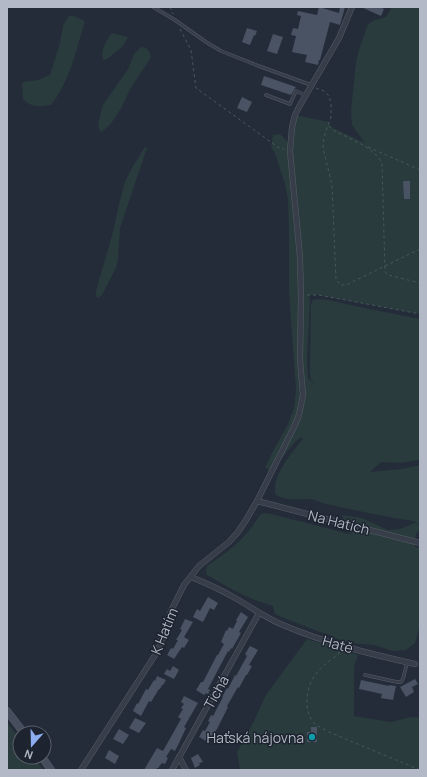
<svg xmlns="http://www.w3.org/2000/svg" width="427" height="777" font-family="Manrope,sans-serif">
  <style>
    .green { fill: #293b3d }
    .building { fill: #4a5363 }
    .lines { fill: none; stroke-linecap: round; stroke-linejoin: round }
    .lane-casing { stroke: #565c68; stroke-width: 3.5 }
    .street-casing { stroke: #565c68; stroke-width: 6 }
    .secondary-casing { stroke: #565c68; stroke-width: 8 }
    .path { stroke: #47585c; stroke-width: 1; stroke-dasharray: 3 3; stroke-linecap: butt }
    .lane { stroke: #373e4a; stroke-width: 2.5 }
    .street { stroke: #373e4a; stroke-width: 5 }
    .secondary { stroke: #464d5d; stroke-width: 7 }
    .culture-dot { fill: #0f9aa8; stroke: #1d232f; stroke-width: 1.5 }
    .labels { text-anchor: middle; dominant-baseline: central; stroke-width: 3; stroke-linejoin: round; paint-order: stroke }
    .street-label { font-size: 14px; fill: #b3b9c6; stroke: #1d232f }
    .poi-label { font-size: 14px; fill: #b3b9c6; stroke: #1d232f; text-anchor: end }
  </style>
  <rect width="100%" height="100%" fill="#242c39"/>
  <path class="green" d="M390 7H420V314L319 295H309L310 302 307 359 308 378 313 383 315 384 311 380 310 373 311 305 313 300C324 297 347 305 359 307 379 311 400 315 420 319V397L419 398H420V460L399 463 381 462 370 472 402 469 420 465V524C415 520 397 519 390 517 367 513 344 508 322 503 318 501 314 499 309 499 297 499 287 501 276 495 270 478 292 452 303 439L301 437 295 442 272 470 265 468 272 453 288 424 294 408 296 390 289 293V230L288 200 285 184 275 153 271 147 273 135 280 134 290 144 295 115 329 122 331 127 365 143 352 125 351 111 356 62 359 50 368 24 375 20 386 17 391 9Z
    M72 15 85 21C76 50 70 81 51 105 39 107 32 108 23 99L22 84 24 82 38 80 50 75 60 43 63 26 68 17Z
    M112 33 128 37 123 46 107 59 103 60C100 51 106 40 112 33Z
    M141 47C149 48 149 51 151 57 145 67 137 78 131 88 123 103 116 123 101 132L99 129 98 124 103 105 121 79 128 69 134 54Z
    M145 147 147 148 120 228 118 259 116 268 102 295 98 298 96 296V291L113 232 119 204 125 182 133 166Z
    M265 513 271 514 353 535 349 533 342 515 362 518 388 530 400 529 417 522 420 527V529L416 534 414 546 420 548V625L415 643 406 650 393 651 374 645 349 643 335 638 330 635 320 632 284 618 275 614 273 606 255 600 235 591 207 575 206 571 207 566C221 556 235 547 246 534 252 528 256 520 261 514Z
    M307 639 358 655 354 667V716L391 722 411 717 420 718V770H240L237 752 253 723 266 695Z
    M7 722 20 740V757H33L44 770H7Z"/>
  <path class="building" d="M319 7 339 13 340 7H345L340 25 330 22 320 60H319L318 65 305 62 307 55 292 52 296 36 291 35 293 28 298 29 301 16 297 15 298 11 317 15Z
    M361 7H379L384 9 381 16Z
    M247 28 257 31 255 36 254 35 250 45 242 42Z
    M273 34 283 37 277 54 267 51Z
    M264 76 296 87 295 88 294 90 291 95 261 85Z
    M242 97 252 102 247 112 237 108Z
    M403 181H410V199H404Z
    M208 597 218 603 214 610 210 608 203 622 193 617 197 609 200 611Z
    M241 612 248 617 239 632 241 633 232 649 231 648 229 652 228 651 219 668 208 689 210 690 208 694 206 693 204 695 196 690 201 682H203L217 655H218L224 644 221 642 226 630 227 631 229 627 233 629 237 621 236 620Z
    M185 619 193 622 184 637 189 640 184 648 182 647 174 659 167 655 171 648 173 649 178 640H176L182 630 180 629Z
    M250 646 258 650 249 665 252 666 247 675H246L239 688 238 687 227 706 228 707 217 729 208 742 199 737 203 730 205 731 210 722 208 721 211 715 213 716 223 697H222L227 688 228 689 235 675 236 676 247 656 245 654Z
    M173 666 179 670 174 679 164 674 167 669 170 671Z
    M157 676 166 680 163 685H162L160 689H159L151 702 149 701 141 716 133 711 137 703 138 704 146 689 148 690 154 680 155 681Z
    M415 679 418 684 412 687 414 692 406 697 400 687Z
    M361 680 389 686V685L396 686 393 700 381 698 382 694 359 689Z
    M184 696 198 703 184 727 186 728 179 743 175 751 171 749 166 757 168 758 165 764 162 763 158 768H157L156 770H144L157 748 163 751 181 719 178 717 183 709 181 708 184 704 181 702Z
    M135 718 146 723 139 733 129 728Z
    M311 727H317V742H307V732H311Z
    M119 729 129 735 123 744 113 739Z
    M109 750 119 756 115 764 105 758Z
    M198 754 203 762 199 763 200 765 195 768 191 758Z"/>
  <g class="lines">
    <g class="lane-casing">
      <path id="lane" d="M153 7 175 20 206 42 221 51 256 65 311 85
        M266 95 290 104 296 91 305 95
        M365 675 397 682H401L403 679 407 663"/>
    </g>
    <g class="street-casing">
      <path id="street" d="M257 501 420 543
        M191 577C206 583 221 590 235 598 251 607 266 618 283 625 325 643 370 654 415 664
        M179 757 186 770
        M81 770 157 652 163 636 171 611 184 585 199 566 229 542 238 532 246 520 257 501 294 427 299 415 303 395 300 360 301 297 300 257 290 151 292 127 295 115 299 107 339 38 352 7
        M172 770 259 613"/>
    </g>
    <g class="secondary-casing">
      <path id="secondary" d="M7 711 24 733
        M42 757 51 770"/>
    </g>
    <path class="path" d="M170 7 173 14
      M180 29 191 50 196 88 279 148 284 149
      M316 88 324 91 329 96 331 103V117L324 137 323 148 332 185 336 279 340 285H346L420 249
      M329 126C333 131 339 133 345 136 359 143 374 149 382 163L385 272 388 275 420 283
      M368 147 420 170
      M307 295H319L420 314
      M339 652V654C320 667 306 679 307 704 307 711 310 719 315 724 319 727 324 729 329 732L420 770"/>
    <use href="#lane" class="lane"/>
    <use href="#street" class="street"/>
    <use href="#secondary" class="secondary"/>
  </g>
  <circle class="culture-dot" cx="312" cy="737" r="4"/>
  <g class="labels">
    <g class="street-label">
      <text transform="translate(339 522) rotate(14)">Na Hatích</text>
      <text transform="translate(164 631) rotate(-68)">K Hatím</text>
      <text transform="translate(338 644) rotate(16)">Hatě</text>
      <text transform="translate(216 692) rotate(-61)">Tichá</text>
    </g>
    <g class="poi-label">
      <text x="304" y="737">Haťská hájovna</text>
    </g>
  </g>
  <rect width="427" height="777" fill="none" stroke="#b3b9c6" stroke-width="16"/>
  <g transform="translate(32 745) rotate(200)"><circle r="19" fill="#1d232f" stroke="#595f6b"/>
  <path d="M0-3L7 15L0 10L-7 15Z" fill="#8daff1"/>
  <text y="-6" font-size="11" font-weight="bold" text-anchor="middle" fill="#b3b9c6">N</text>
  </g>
</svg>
